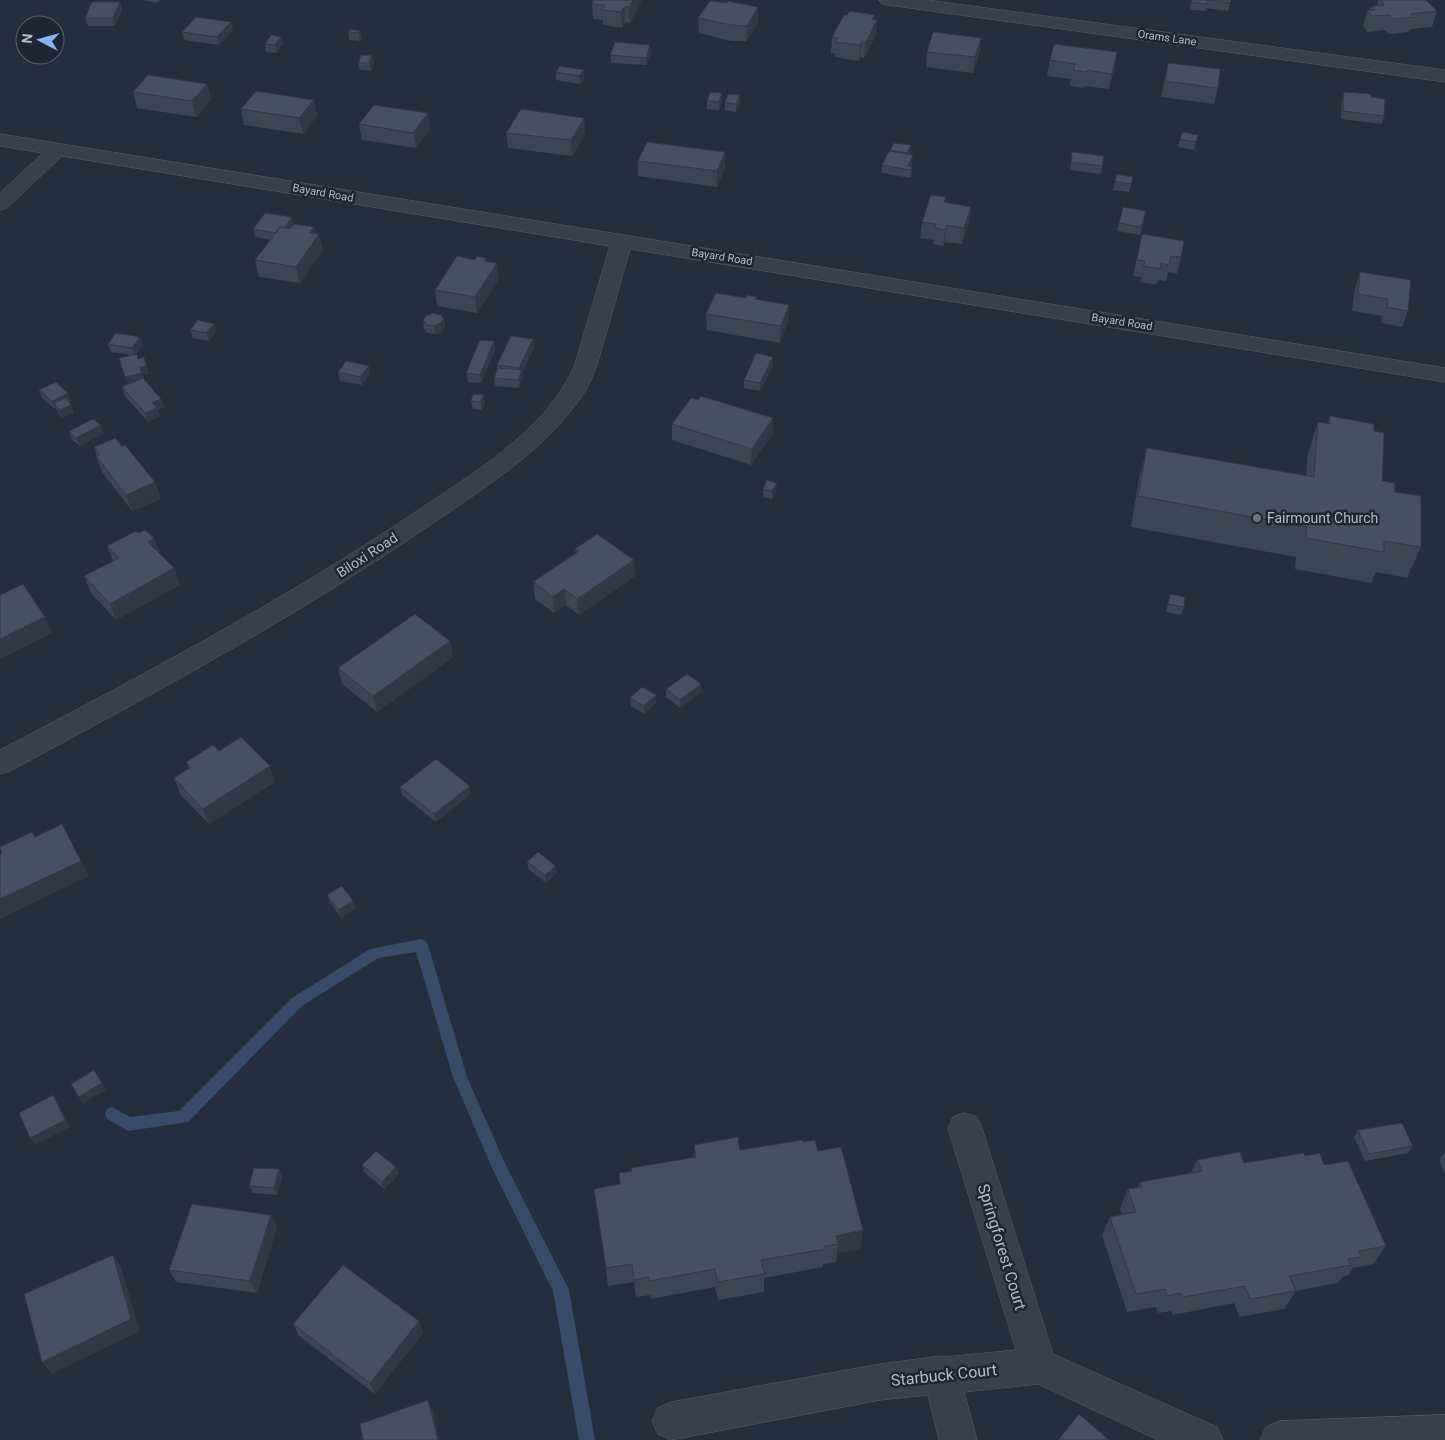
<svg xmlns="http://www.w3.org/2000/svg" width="1445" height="1440" font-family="Roboto,sans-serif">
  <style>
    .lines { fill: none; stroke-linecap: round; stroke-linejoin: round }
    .stream { fill: #394c67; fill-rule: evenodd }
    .minor-casing { stroke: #565f6c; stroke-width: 1 }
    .minor { fill: #38414e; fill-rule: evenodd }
    .wall { fill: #3b4654 }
    .shaded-wall { fill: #303945 }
    .building { fill: #455162; stroke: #303945 }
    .worship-dot { fill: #6b7280; stroke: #1d2633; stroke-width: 2 }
    .labels { text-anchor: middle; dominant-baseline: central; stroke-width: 5; stroke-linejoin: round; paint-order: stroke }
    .far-street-label { font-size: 11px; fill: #b4bcc9; stroke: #1d2633 }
    .poi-label { font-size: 14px; fill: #b4bcc9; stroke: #1d2633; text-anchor: start }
    .street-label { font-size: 14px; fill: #b4bcc9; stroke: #1d2633 }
    .near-street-label { font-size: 16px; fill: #b4bcc9; stroke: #1d2633 }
  </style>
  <rect width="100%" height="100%" fill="#242f3e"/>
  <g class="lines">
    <path class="stream" d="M421 939 426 941 428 945 467 1077 503 1159 569 1290 595 1440H579L553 1291 492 1168 453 1077 416 952 378 958 302 1006 188 1122 128 1131 107 1119 105 1114 107 1109 112 1107 130 1117 179 1111 292 998 370 949Z"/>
    <g class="minor-casing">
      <path id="minor" d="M879 0H927L1445 70V82L888 5 882 4Z
        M0 134 1445 368V382L630 249C622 277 614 306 606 334 600 353 596 373 586 390 548 449 487 486 430 525 296 617 153 694 10 771L0 774V750C141 676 281 602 414 513 472 473 543 434 574 367L610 246 62 156 7 208 0 210V193L43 153 0 146Z
        M965 1113 977 1117 982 1128 1053 1354 1217 1427 1223 1440H1158L1038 1384 964 1392 977 1440H939L928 1395 880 1400 671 1440 658 1434 652 1421 658 1408 671 1402 880 1364 941 1356 945 1357 1016 1350 948 1128 953 1117Z
        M1445 1415V1440H1260L1266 1427 1279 1421Z"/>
    </g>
    <use href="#minor" class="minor"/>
  </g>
  <path class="wall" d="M142 0H161L157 3Z
    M1191 0H1231L1228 11 1206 8V11L1190 10Z
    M1378 0H1400L1437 11 1432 27 1411 29 1409 32 1389 34 1385 30 1367 32 1363 26 1367 11H1370L1372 6H1377Z
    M120 2 122 10 115 26H88L85 18Z
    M641 2 630 23 625 22 622 28 603 25V20L593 19 592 4Z
    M758 7V23L746 41H731L699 33 698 18Z
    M874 19 877 20 876 35 864 58 860 57 859 61 835 57V53H831L832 37Z
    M233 30 219 45 184 40 182 32Z
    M360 31 362 39 360 41 349 40 348 32Z
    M281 37 283 44 276 53 266 52 265 44Z
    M981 38 979 54 973 73 926 67 927 52Z
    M650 45 651 53 646 65 611 63 610 55Z
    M1117 52 1109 89 1085 86 1084 88 1070 86 1071 79 1047 76 1050 60Z
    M358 63H374L371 71 360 70Z
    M1168 63 1218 88 1214 104 1161 97Z
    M560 66 584 78 580 84 556 80V72Z
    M133 92 211 99 196 117 137 108Z
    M1344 92 1371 97 1384 116 1382 124 1341 119 1342 100Z
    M314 100 317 116 303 134 244 125 241 109Z
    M707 101H722L719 110 707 109Z
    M725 102 740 103 736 112 725 110Z
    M428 113 430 129 416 148 362 140 359 124Z
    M584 118 585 134 572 156 508 148 506 133Z
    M1182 132 1198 135 1194 150 1178 147Z
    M890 150 910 153 909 155 912 164 911 167H912V175L910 178 882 173V165Z
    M725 152V168L717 187 638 176V161Z
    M1072 152 1102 166 1101 174 1070 170Z
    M1117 174 1133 177 1129 192 1113 190Z
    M946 197 945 202 971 207 969 223 962 244 945 242 943 246 933 244 934 240 920 238 922 222Z
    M1146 211 1140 235 1117 231 1119 223Z
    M292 217 294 224 315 233 323 250 300 283 259 277 255 260 271 240 255 237 253 229Z
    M1142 234 1181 257 1177 274 1168 272 1166 281 1158 280 1156 285 1140 282 1141 277 1133 276Z
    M486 258 487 262 497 263 499 280 477 313 437 306 435 290 475 260Z
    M1360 272 1408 311 1402 327 1381 323 1382 316 1352 311 1355 288Z
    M757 300 789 305 788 321 780 343 707 330 706 314Z
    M444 319 445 327 442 332 436 334 428 333 424 329 423 320Z
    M214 324 216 332 209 341 193 338 190 330Z
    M140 337 143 345 136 354 138 359 144 357 149 374 143 375 144 379 161 399 164 407 158 410 160 416 148 422 125 396 122 387 127 385 131 355 111 352 108 344Z
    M494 341 495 349 481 383 468 382 466 373Z
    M534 348 522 373 523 378 519 388 495 386 494 378 497 370V365Z
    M773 357V365L760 391 744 388V380Z
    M338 372 370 374 362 385 340 381Z
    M39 390 68 393 71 401 69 402 71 405 74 413 62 418 56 409H55L42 398Z
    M484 395 485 404 482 410 473 409 471 401Z
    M698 400 773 418V434L751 465 672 440V424Z
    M1330 416 1374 431 1382 481 1395 492 1421 547 1407 578 1376 572 1371 583 1295 569 1296 557 1131 527 1139 479 1147 448 1306 476 1308 453 1318 422 1328 423Z
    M69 431 104 433 80 446 72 440Z
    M94 447 155 482 161 499 132 511 102 472 96 456H97Z
    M763 489 776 491 772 499 763 497Z
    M138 533 154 538 159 553 174 568 180 585 116 620 91 593 84 576 113 561 107 546Z
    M575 549 634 560 635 576 579 615 566 605 554 613 535 599 533 582 576 554Z
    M1170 594 1184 607 1181 615 1166 612Z
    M453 657 377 712 342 684 338 668Z
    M701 684V692L680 708 666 697V689Z
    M656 695V703L644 714 631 706 630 698Z
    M219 751 275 782 209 824 180 794 174 778 189 769 186 762Z
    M400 787 471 794 436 822 402 795Z
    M527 862 557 873 546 883 529 870Z
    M327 895 353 901 356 909 341 918 330 902Z
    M1358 1130 1413 1146 1408 1153 1365 1161 1354 1137Z
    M803 1142 818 1151 860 1249 837 1253 836 1262 823 1264V1267L764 1278V1292L718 1300 715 1287 651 1299 650 1295 636 1297 634 1282 608 1286 594 1189 620 1184 694 1157V1145L740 1150Z
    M1445 1152V1173L1439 1160Z
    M1305 1156 1324 1165 1386 1246 1373 1264 1353 1268 1347 1276H1343L1338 1283 1295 1291H1296L1284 1309 1239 1317 1234 1303 1173 1315 1171 1311 1158 1313 1156 1307 1127 1312 1102 1235 1110 1217 1122 1215 1120 1208 1128 1189 1138 1187 1140 1182 1191 1173 1197 1160 1244 1163Z
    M362 1165 396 1167 399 1174 384 1189 364 1172Z
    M279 1169 282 1176 277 1195 253 1193 249 1186Z
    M271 1215 277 1227 257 1293 176 1282 169 1270Z
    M419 1321 423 1333 375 1394 299 1336 293 1324Z"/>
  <path class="shaded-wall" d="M633 0H641V2L630 23 629 7Z
    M120 2 122 10 115 26 113 18Z
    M624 7 625 22 622 28 621 12Z
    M758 7V23L746 41 747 26Z
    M875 15 874 26 877 20 876 35 864 58 866 42 872 19Z
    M231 22 233 30 219 45 217 37Z
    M360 31 362 39 360 41 359 33Z
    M281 37 283 44 276 53 275 45Z
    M981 38 979 54 973 73 975 57Z
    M862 42 860 57 859 61 860 45Z
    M650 45 651 53 646 65V58Z
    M1117 52 1115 68 1109 89 1112 74Z
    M372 55 374 63 371 71 369 63Z
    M584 70V78L580 84 579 76Z
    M207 84 211 99 196 117 192 101Z
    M722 93V101L719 110V102Z
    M740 95V103L736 112V104Z
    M314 100 317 116 303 134 299 118Z
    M428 113 430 129 416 148 413 133Z
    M584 118 585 134 572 156 571 140Z
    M911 145 910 153 907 161V153Z
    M725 152V168L717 187V171Z
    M913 155 912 164 909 170 908 166Z
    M912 167V175L910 178 911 170Z
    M971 207 969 223 962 244 964 228Z
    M292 217 294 225 282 242 280 233Z
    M947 225 945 242 943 246 945 230Z
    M314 227 316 238 319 234 323 250 300 283 296 267 309 233Z
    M497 263 499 280 477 313 475 297Z
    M789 305 788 321 780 343 781 326Z
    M444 319 445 327 442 332 436 334 434 326Z
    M214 324 216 332 209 341 206 333Z
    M140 337 143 345 134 356 132 348Z
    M533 339 534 348 522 373 523 378 519 388 518 380 520 374 519 368Z
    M494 341 495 349 481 383 480 375Z
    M144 357 149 374 143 375 145 381 127 385 125 377 140 367Z
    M773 357V365L760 391V383Z
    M369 366 370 374 362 385 360 377Z
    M68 393 71 401 58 408 54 403 56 409H55L52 401Z
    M484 395 485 404 482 410 481 402Z
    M161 399 164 407 158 410 160 416 148 422 145 413 152 403Z
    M71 405 74 413 62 418 59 410Z
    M773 418V434L751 465 752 449Z
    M101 425 104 433 80 446 76 438Z
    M155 482 161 499 132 511 126 495Z
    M777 483 776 491 772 499V491Z
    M154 538 159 555 148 542Z
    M634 560 635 576 579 615 577 599Z
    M174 568 180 585 116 620 110 604Z
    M564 589 566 605 554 613 553 597Z
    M45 617 52 633 0 659V639Z
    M450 641 453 657 377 712 373 696Z
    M701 684V692L680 708V700Z
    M656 695V703L644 714V706Z
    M270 766 275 782 209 824 203 809Z
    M470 786 471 794 436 822 434 814Z
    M81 861 89 876 0 919V899Z
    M556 866 557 873 546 883 545 875Z
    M353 901 356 909 341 918 338 910Z
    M102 1083 106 1090 83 1104 79 1097Z
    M53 1095 58 1102 70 1127 35 1145 30 1138Z
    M396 1167 399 1174 384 1189 382 1182Z
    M279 1169 282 1176 277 1195 274 1188Z
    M271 1215 277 1227 257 1293 250 1281Z
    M863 1230 860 1249 837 1253 838 1244 836 1236Z
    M113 1255 121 1267 140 1331 52 1374 42 1362Z
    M419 1321 423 1333 375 1394 370 1383Z
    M428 1400 433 1411 440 1440H438Z"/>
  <path class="building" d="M594 0H633L629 7H624L621 12 602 10 605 5 592 4Z
    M1192 0H1231L1230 3 1208 0 1207 4 1191 2Z
    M1380 0H1426L1437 11 1411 14 1414 17 1394 19 1390 15 1372 16 1367 11 1375 10 1372 6 1384 5Z
    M710 1 727 3 728 1 758 7 747 26 731 25 698 18Z
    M92 2H120L113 18H85Z
    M849 11 875 15 872 19 877 20 866 42H862L860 45 835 42 838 38 832 37 844 15H847Z
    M196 17 231 22 217 37 182 32Z
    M350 29 360 31 359 33 348 32Z
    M933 32 981 38 975 57 927 52Z
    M271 35 281 37 275 45 265 44Z
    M615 42 650 45 646 58 610 55Z
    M1054 44 1117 52 1112 74 1087 70V72L1073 70 1075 64 1050 60Z
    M361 55H372L369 63H358Z
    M1168 63 1220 69 1218 88 1165 81Z
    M560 66 584 70 579 76 556 72Z
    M148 75 207 84 192 101 133 92Z
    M256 91 314 100 299 118 241 109Z
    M710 92 722 93 719 102 707 101Z
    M1344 92 1371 94V97L1385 99 1384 116 1343 111Z
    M728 94 740 95 736 104 725 102Z
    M374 105 428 113 413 133 359 124Z
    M521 109 584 118 571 140 506 133Z
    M1182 132 1198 135 1196 142 1180 139Z
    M647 142 725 152 717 171 638 161Z
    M894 143 911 145 907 153 890 150Z
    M889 151 913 155 908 166 912 167 911 170 882 165Z
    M1072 152 1104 156 1102 166 1071 162Z
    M1117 174 1133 177 1131 184 1115 181Z
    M931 195 946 197 944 202 971 207 964 228 947 225 945 230 935 228 936 224 922 222Z
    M1123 207 1146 211 1141 227 1119 223Z
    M265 213 292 217 284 228 280 227 276 233 253 229Z
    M294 224 314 227 309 233 319 234 296 267 255 260 280 227 290 229Z
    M1142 234 1184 241 1181 257 1171 256 1169 265 1161 263 1160 269 1143 266 1145 261 1137 260Z
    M457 256 475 260 477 256 486 258 484 261 497 263 475 297 435 290Z
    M1360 272 1411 280 1408 311 1387 307 1388 299 1358 294Z
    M716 293 746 298 747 295 757 297 755 299 789 305 781 326 706 314Z
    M433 313 441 315 444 319 441 323 434 326 427 325 423 320 426 316Z
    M198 320 214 324 206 333 190 330Z
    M116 333 140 337 132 348 108 344Z
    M511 336 533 339 519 368 497 365Z
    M480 340 494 341 480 375 466 373Z
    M756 353 773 357 760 383 744 380Z
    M137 354 138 359 144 357 146 366 140 367 142 373 125 377 119 358Z
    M346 361 369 366 360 377 338 372Z
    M498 368 522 370 518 380 494 378Z
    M143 378 161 399 152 403 157 408 145 413 122 387Z
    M56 382 68 393 52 401 39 390Z
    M473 394 484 395 481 402 471 401Z
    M701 396 773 418 752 449 672 424 691 398 698 400Z
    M66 398 71 405 59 410 54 403Z
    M1330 416 1374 424V431L1384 433 1382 481 1395 483V492L1421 496V547L1384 541V552L1306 538 1307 527 1138 496 1147 448 1314 477 1318 422 1330 424Z
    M93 419 101 425 76 438 69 431Z
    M115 438 122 446 125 445 155 482 126 495 96 456 100 455 94 447Z
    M767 480 777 483 772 491 763 489Z
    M145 530 154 538 148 542 174 568 110 604 84 576 119 558 107 546 136 531 138 533Z
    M597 534 634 560 577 599 564 589 553 597 533 582 579 551 575 549Z
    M23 584 45 617 0 639V595Z
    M1170 594 1185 597 1184 607 1168 604Z
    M415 614 450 641 373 696 338 668Z
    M687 674 701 684 680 700 666 689Z
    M642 687 656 695 644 706 630 698Z
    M241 737 270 766 203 809 174 778 191 767 186 762 213 745 219 751Z
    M436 759 470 786 434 814 400 787Z
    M62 824 81 861 0 899V854L2 853 0 848V847L32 832 35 837Z
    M538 852 556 866 545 875 527 862Z
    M342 886 353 901 338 910 327 895Z
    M94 1070 102 1083 79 1097 71 1084Z
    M53 1095 65 1120 30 1138 19 1113Z
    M1402 1123 1413 1146 1369 1154 1358 1130Z
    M738 1137 740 1150 802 1140 803 1142 815 1140 818 1151 841 1147 863 1230 836 1236 838 1244 824 1246 825 1249 761 1260 765 1274 718 1282 715 1269 649 1281V1277L634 1280 632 1264 606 1268 594 1189 620 1184 619 1173 632 1171 631 1168 696 1157 694 1145Z
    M376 1151 396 1167 382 1182 362 1165Z
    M1240 1152 1244 1163 1304 1153 1305 1156 1320 1153 1324 1165 1348 1161 1386 1246 1358 1251 1361 1257 1348 1259 1351 1265 1289 1276 1296 1291 1250 1299 1245 1286 1183 1297 1181 1293 1167 1296 1165 1289 1136 1294 1110 1217 1136 1212 1128 1189 1142 1187 1140 1182 1202 1171 1197 1160Z
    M254 1168 279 1169 274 1188 249 1186Z
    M192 1204 271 1215 250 1281 169 1270Z
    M113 1255 131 1319 42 1362 24 1294Z
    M343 1265 419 1321 370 1383 293 1324Z
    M428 1400 438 1440H363L360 1424Z
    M1079 1414 1109 1440H1058Z"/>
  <circle class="worship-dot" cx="1257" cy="518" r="5"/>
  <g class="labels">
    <g class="far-street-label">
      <text transform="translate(1167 38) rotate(8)">Orams Lane</text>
      <text transform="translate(323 193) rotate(10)">Bayard Road</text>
      <text transform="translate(722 257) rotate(9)">Bayard Road</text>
      <text transform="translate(1122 322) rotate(9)">Bayard Road</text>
    </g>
    <g class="poi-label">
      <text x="1267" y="518">Fairmount Church</text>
    </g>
    <g class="street-label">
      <text transform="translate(367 555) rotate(-33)">Biloxi Road</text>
    </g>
    <g class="near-street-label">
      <text transform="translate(1002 1247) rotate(73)">Springforest Court</text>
      <text transform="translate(944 1375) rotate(-6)">Starbuck Court</text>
    </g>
  </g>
  <g transform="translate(40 40) rotate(276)"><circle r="24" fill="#1d2633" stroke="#59626f"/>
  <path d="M0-4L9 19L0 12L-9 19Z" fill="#8ab4f8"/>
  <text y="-8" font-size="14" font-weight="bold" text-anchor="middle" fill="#b4bcc9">N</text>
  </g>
</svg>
